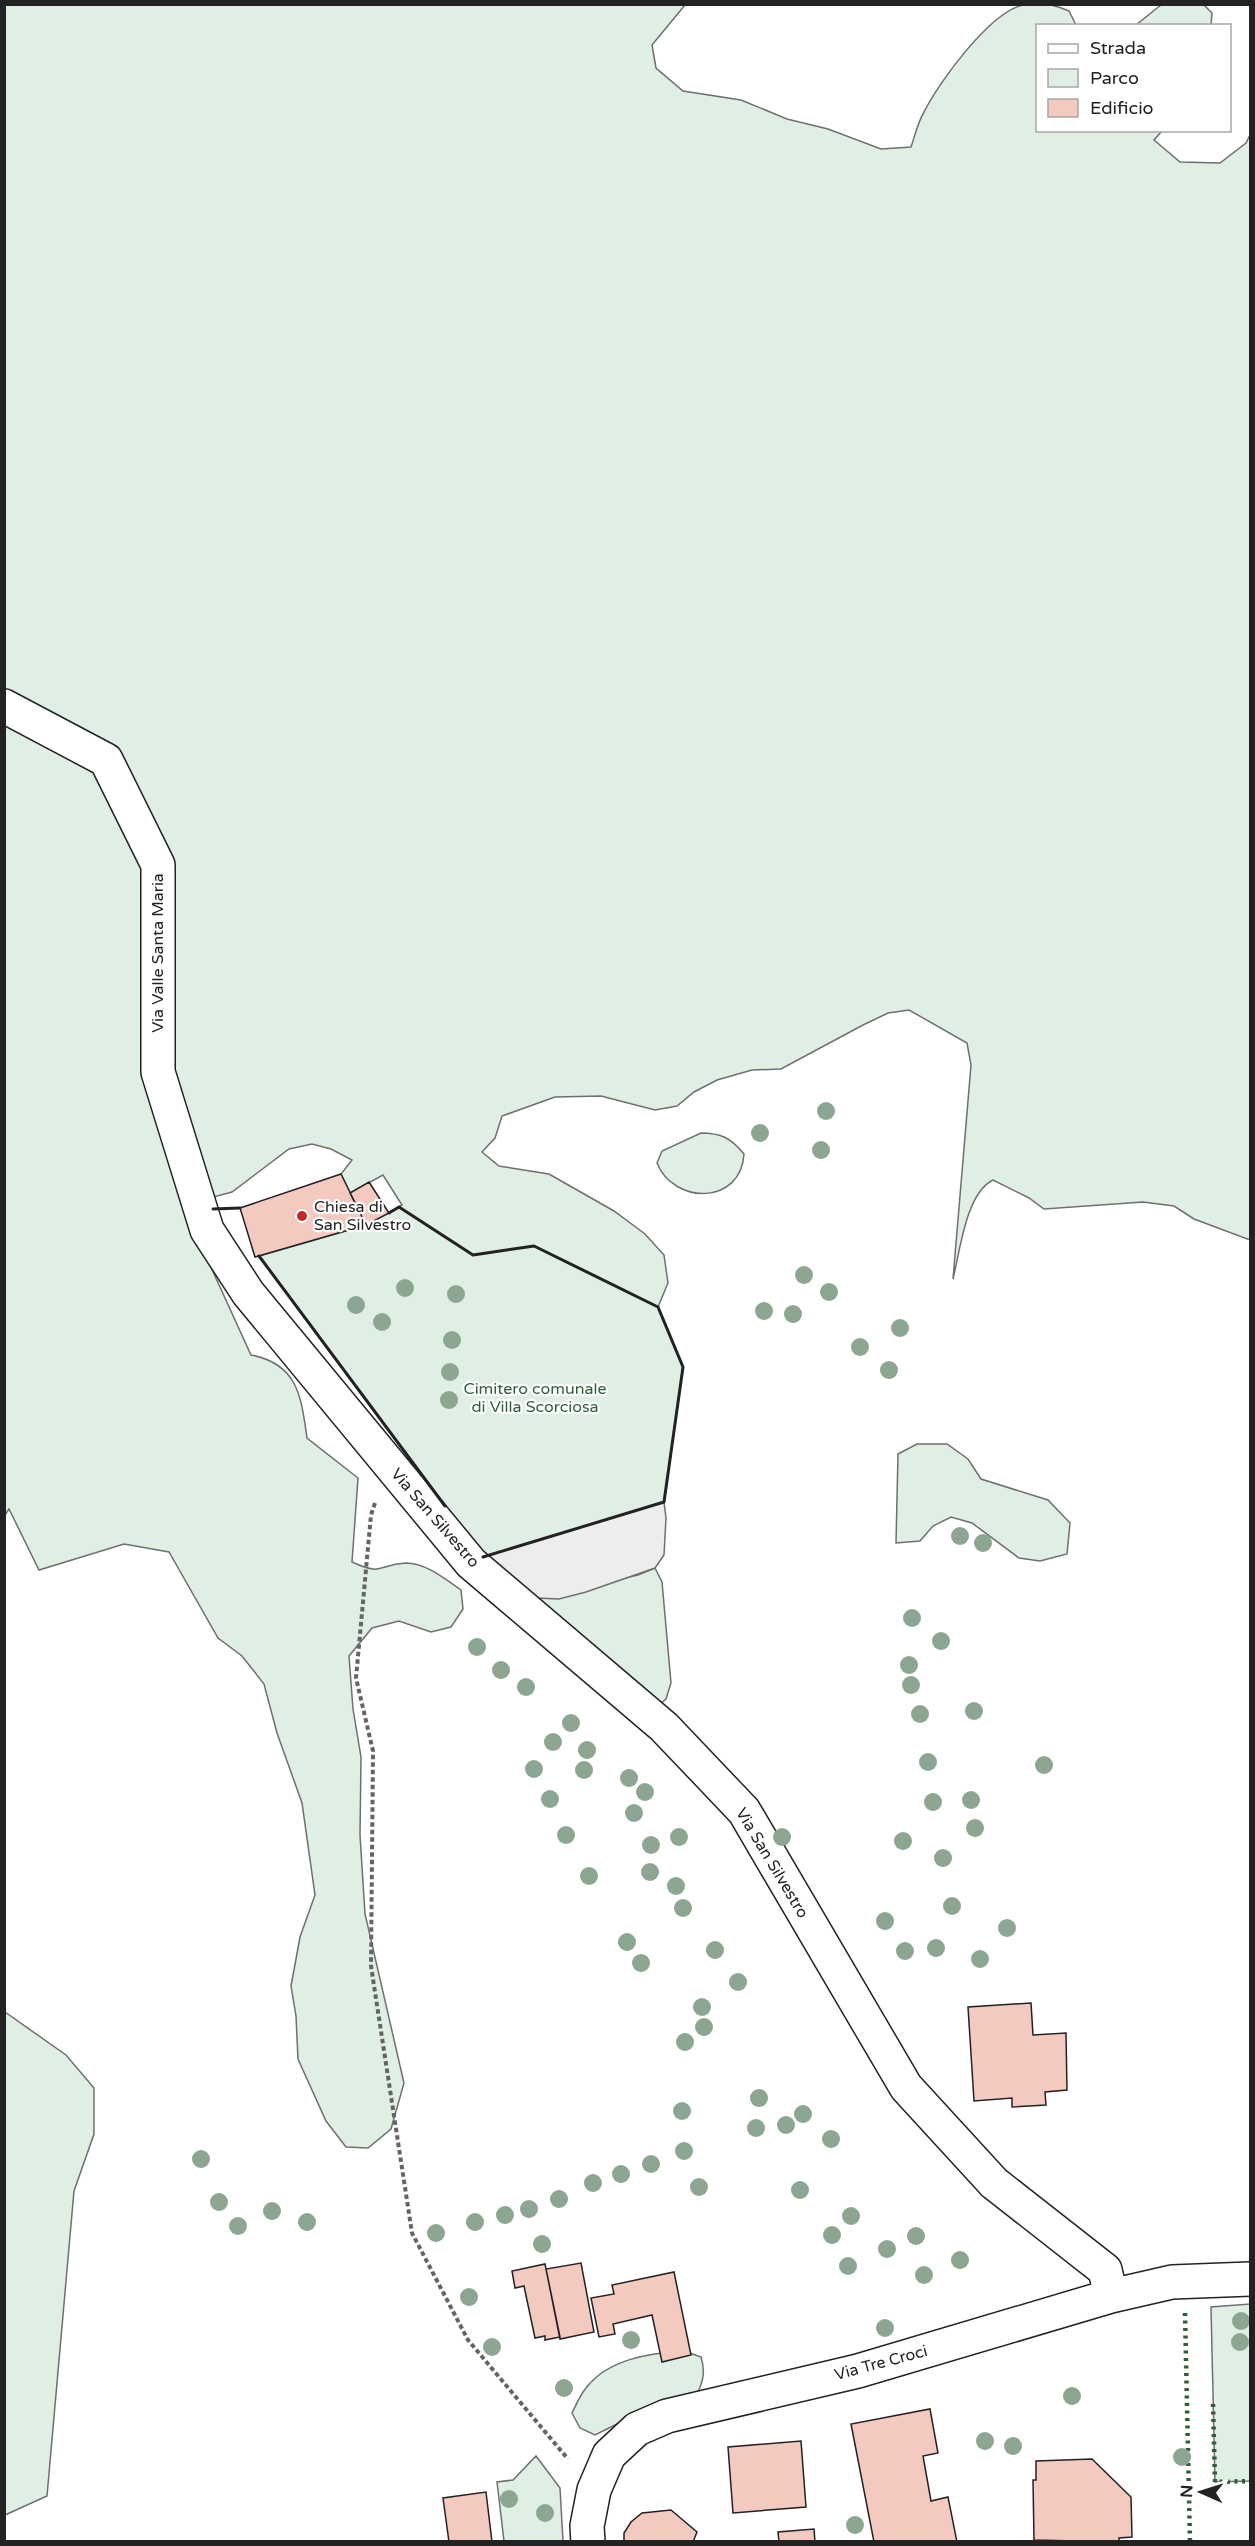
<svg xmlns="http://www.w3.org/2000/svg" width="1255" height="2546" font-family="'Varela Round',sans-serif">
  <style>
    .green { fill: #e0efe3; stroke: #6f6f6f; stroke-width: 1.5 }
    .parking { fill: #ededed; stroke: #6f6f6f; stroke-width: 1.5 }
    .building { fill: #f3c9c0; stroke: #222; stroke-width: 1.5 }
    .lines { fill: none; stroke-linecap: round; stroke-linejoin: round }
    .minor-casing { stroke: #222; stroke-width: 36 }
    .path { stroke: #646464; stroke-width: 4; stroke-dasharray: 4.5 3; stroke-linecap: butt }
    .minor { stroke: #fff; stroke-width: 33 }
    .hedge { stroke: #2f5e38; stroke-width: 4.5; stroke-dasharray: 3 4.5; stroke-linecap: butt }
    .wall { stroke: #222; stroke-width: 3 }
    .tree { fill: #8da692 }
    .poi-dot { fill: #c62828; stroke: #fff; stroke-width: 2 }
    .labels { text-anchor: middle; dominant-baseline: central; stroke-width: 4.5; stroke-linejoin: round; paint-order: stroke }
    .street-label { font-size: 16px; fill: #222; stroke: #fff }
    .poi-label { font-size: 16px; fill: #222; stroke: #fff; text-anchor: start }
    .park-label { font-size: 16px; fill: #2f5e38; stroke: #fff }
  </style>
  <rect width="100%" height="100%" fill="#fff"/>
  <path class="green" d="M5 5H685L652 45 656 68 683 91 741 100 787 119 828 129 881 149 911 147C915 135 918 122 924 112 939 82 990 12 1023 5 1038 1 1055 5 1069 11L1076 25 1038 26V130L1162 131 1154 140 1180 162 1220 163 1246 143 1250 135V1240L1194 1219 1174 1206 1143 1202 1044 1209 1029 1198 993 1180C966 1193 960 1251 953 1279L971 1065 967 1043 909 1010 888 1013 863 1025 781 1069 752 1070 717 1080 694 1092 677 1106 655 1110 601 1096 555 1097 502 1116 495 1138 482 1152 499 1166 549 1174 614 1211 645 1234 664 1255 668 1283 658 1307 683 1367 664 1502 483 1557 259 1256 366 1225 402 1205 383 1175 350 1193 341 1174 352 1160 331 1149 312 1144 289 1149 232 1192 213 1197 199 1241 251 1355C298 1364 301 1396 307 1438L358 1478 352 1562C385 1577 377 1564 406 1563 426 1563 445 1579 461 1590L463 1609 451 1627 431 1632 399 1621 372 1628 349 1656 353 1709 361 1757 360 1835 365 1914 404 2083 391 2129 368 2148 346 2147 326 2121 298 2059 296 2016 291 1986 300 1937 315 1895 302 1803 277 1733 264 1684 242 1656 218 1638 169 1552 124 1544 39 1570 9 1509 5 1515Z
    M1161 5H1204L1212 13 1211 25H1136Z
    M701 1133C721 1133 731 1138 744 1154 741 1205 674 1205 657 1163L662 1151Z
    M917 1444H947L968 1459 981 1479 1048 1500 1070 1523 1067 1554 1040 1561 1019 1558 972 1523 951 1517 933 1526 920 1541 896 1543 898 1454Z
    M655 1568 662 1582 671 1683 666 1699 659 1705 536 1598 638 1575Z
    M5 2012 66 2055 94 2088V2134L74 2191 47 2496 5 2515Z
    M1250 2304V2481L1215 2482 1211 2307Z
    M684 2351 701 2357C705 2370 704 2379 698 2392L631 2417 595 2435 580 2428 572 2413C576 2405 580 2395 586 2388 608 2359 650 2353 684 2351Z
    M536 2456 560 2488 563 2541H504L497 2482 513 2480Z"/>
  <path class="parking" d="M664 1502 666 1518 664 1555 655 1568 586 1592 559 1599 536 1598 483 1557Z"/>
  <path class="building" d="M341 1174 366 1225 255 1257 240 1208Z
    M369 1182 389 1213 366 1225 350 1193Z
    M1031 2003 1033 2035 1066 2033 1067 2090 1045 2092 1046 2105 1012 2107V2098L974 2101 968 2007Z
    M581 2263 594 2332 560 2339 546 2269Z
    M545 2264 560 2337 545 2340V2336L535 2338 524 2286 515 2288 512 2271Z
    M674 2272 691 2355 662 2362 652 2315 613 2324 615 2334 599 2337 591 2298 614 2294 612 2285Z
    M930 2409 938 2453 923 2456 931 2501 948 2497 957 2542H874L851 2424Z
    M801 2441 806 2507 733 2513 728 2447Z
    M1092 2459 1131 2497 1132 2537 1119 2538V2542L1034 2540 1033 2480H1036V2461Z
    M486 2492 492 2542H449L443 2498Z
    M671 2510 697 2532 693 2542H624V2533L631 2522 642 2513Z
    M814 2529 815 2542H779L778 2532Z"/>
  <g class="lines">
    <g class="minor-casing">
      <path id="minor" d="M4 706 106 760 158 865V1072L207 1230 248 1293 471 1563 664 1727 744 1811 906 2087 994 2183 1105 2270 1111 2296
        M588 2542 587 2526 594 2490 609 2455 637 2429 667 2416 858 2371 1111 2296 1172 2282 1250 2279"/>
    </g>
    <path class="path" d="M375 1503 371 1515 356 1678 373 1751 371 1966 412 2233 468 2340 568 2459"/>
    <use href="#minor" class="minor"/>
    <path class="hedge" d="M1185 2313 1190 2542
      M1213 2404 1215 2482 1250 2481"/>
    <path class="wall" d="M213 1209 240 1208
      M389 1213 399 1207 473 1255 534 1246 658 1307 683 1367 664 1502 483 1557
      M259 1256 445 1506"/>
  </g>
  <g class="tree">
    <circle cx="826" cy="1111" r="9"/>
    <circle cx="760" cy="1133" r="9"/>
    <circle cx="821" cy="1150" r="9"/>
    <circle cx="804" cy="1275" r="9"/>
    <circle cx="405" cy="1288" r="9"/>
    <circle cx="829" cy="1292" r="9"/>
    <circle cx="456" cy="1294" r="9"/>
    <circle cx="356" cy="1305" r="9"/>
    <circle cx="764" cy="1311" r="9"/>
    <circle cx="793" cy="1314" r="9"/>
    <circle cx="382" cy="1322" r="9"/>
    <circle cx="900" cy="1328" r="9"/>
    <circle cx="452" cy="1340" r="9"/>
    <circle cx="860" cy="1347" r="9"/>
    <circle cx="889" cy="1370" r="9"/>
    <circle cx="450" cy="1372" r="9"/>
    <circle cx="449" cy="1400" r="9"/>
    <circle cx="960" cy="1536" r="9"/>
    <circle cx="983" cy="1543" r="9"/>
    <circle cx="912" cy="1618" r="9"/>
    <circle cx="941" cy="1641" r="9"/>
    <circle cx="477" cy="1647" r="9"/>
    <circle cx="909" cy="1665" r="9"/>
    <circle cx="501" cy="1670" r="9"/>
    <circle cx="911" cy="1685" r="9"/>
    <circle cx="526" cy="1687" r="9"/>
    <circle cx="974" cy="1711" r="9"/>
    <circle cx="920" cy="1714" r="9"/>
    <circle cx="571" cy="1723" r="9"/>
    <circle cx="553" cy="1742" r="9"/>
    <circle cx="587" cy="1750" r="9"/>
    <circle cx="928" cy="1762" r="9"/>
    <circle cx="1044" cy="1765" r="9"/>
    <circle cx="534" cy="1769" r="9"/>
    <circle cx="584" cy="1770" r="9"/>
    <circle cx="629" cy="1778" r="9"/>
    <circle cx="645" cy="1792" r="9"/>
    <circle cx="550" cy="1799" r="9"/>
    <circle cx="971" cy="1800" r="9"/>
    <circle cx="933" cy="1802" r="9"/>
    <circle cx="634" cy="1813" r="9"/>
    <circle cx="975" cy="1828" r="9"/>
    <circle cx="566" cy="1835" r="9"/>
    <circle cx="679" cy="1837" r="9"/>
    <circle cx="782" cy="1837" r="9"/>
    <circle cx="903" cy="1841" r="9"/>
    <circle cx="651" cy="1845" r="9"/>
    <circle cx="943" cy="1858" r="9"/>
    <circle cx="650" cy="1872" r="9"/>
    <circle cx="589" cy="1876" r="9"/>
    <circle cx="676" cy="1886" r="9"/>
    <circle cx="952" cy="1906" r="9"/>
    <circle cx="683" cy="1908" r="9"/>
    <circle cx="885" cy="1921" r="9"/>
    <circle cx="1007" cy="1928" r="9"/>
    <circle cx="627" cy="1942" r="9"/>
    <circle cx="936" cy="1948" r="9"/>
    <circle cx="715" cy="1950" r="9"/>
    <circle cx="905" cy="1951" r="9"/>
    <circle cx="980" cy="1959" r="9"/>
    <circle cx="641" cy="1963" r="9"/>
    <circle cx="738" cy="1982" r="9"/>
    <circle cx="702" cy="2007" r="9"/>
    <circle cx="704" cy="2027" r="9"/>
    <circle cx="685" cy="2042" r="9"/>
    <circle cx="759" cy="2098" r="9"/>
    <circle cx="682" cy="2111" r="9"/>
    <circle cx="803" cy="2114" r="9"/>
    <circle cx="786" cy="2125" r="9"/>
    <circle cx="756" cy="2128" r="9"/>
    <circle cx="831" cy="2139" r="9"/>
    <circle cx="684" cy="2151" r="9"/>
    <circle cx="201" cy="2159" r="9"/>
    <circle cx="651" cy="2164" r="9"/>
    <circle cx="621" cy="2174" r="9"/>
    <circle cx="593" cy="2183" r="9"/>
    <circle cx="699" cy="2187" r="9"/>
    <circle cx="800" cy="2190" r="9"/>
    <circle cx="559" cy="2199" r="9"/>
    <circle cx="219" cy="2202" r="9"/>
    <circle cx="529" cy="2209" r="9"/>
    <circle cx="272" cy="2211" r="9"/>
    <circle cx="505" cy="2215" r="9"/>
    <circle cx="851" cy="2216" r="9"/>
    <circle cx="307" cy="2222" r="9"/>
    <circle cx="475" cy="2222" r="9"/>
    <circle cx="238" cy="2226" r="9"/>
    <circle cx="436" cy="2233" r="9"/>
    <circle cx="832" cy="2235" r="9"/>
    <circle cx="916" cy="2236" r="9"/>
    <circle cx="542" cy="2244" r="9"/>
    <circle cx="887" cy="2249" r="9"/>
    <circle cx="960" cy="2260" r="9"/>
    <circle cx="848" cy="2266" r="9"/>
    <circle cx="924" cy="2275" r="9"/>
    <circle cx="469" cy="2297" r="9"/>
    <circle cx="1241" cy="2321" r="9"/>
    <circle cx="885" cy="2328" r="9"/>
    <circle cx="631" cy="2340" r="9"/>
    <circle cx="1240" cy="2342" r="9"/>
    <circle cx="492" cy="2347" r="9"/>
    <circle cx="564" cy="2388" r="9"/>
    <circle cx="1072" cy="2396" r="9"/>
    <circle cx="985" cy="2441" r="9"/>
    <circle cx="1013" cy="2446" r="9"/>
    <circle cx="1182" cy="2457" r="9"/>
    <circle cx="509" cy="2499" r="9"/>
    <circle cx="545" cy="2513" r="9"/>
    <circle cx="855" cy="2525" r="9"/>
  </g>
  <circle class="poi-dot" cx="302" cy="1216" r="6"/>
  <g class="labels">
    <g class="street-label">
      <text transform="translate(158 953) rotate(-90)">Via Valle Santa Maria</text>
      <text transform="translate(435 1518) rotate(49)">Via San Silvestro</text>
      <text transform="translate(772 1863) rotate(59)">Via San Silvestro</text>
      <text transform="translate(881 2363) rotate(-15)">Via Tre Croci</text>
    </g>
    <g class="poi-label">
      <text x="314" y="1207">Chiesa di<tspan x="314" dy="18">San Silvestro</tspan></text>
    </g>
    <g class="park-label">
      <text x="535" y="1389">Cimitero comunale<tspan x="535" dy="18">di Villa Scorciosa</tspan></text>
    </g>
  </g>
  <rect width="1255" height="2546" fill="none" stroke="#222222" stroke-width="12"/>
  <rect x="1036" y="24" width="195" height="108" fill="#ffffff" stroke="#a7a7a7" stroke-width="1.5"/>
  <rect x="1048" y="44" width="30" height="9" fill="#ffffff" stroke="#a7a7a7" stroke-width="1.5"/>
  <text x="1090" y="54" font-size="18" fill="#222222">Strada</text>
  <rect x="1048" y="69" width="30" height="18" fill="#e0efe3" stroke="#a7a7a7" stroke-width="1.5"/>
  <text x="1090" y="84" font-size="18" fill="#222222">Parco</text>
  <rect x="1048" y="99" width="30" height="18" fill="#f3c9c0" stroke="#a7a7a7" stroke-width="1.5"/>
  <text x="1090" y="114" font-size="18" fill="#222222">Edificio</text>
  <g transform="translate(1201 2492) rotate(273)" stroke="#ffffff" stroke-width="4.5" paint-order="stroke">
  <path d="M0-4.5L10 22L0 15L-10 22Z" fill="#222222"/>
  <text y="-9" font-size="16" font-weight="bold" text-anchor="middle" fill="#222222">N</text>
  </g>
</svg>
